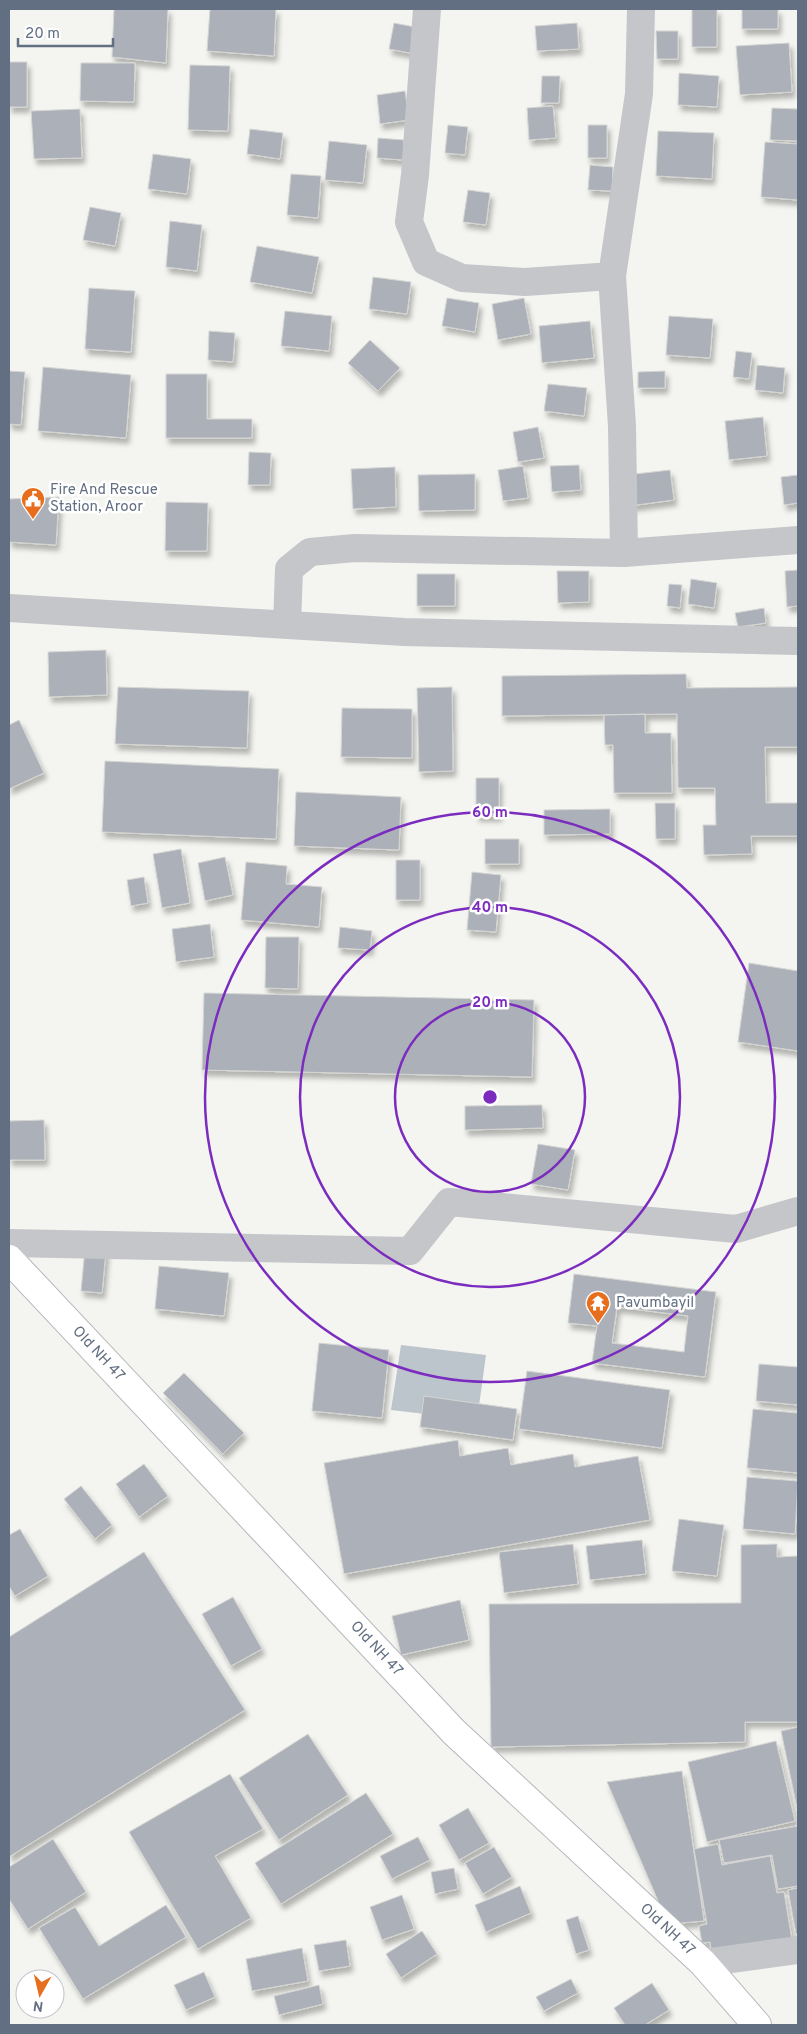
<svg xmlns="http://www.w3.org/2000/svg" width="807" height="2034" font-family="Overpass,sans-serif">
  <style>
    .water { fill: #bcc5cc }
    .building { fill: #acb1b9; stroke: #d5d5d3; fill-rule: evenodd; filter: url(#shadow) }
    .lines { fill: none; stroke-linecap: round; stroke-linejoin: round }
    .major-casing { stroke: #b4b7bc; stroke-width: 30 }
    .minor { stroke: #c4c6ca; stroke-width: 28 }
    .major { stroke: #fff; stroke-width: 28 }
    .ring { fill: none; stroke: #7b2cbf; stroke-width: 2.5 }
    .labels { text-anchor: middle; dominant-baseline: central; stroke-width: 5; stroke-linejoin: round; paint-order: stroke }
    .poi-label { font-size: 15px; fill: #626f82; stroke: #fff; text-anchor: start }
    .street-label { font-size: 15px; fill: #626f82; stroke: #fff }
    .centre { fill: #7b2cbf; stroke: #fff; stroke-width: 2.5 }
    .ring-label { font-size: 15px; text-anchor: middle; font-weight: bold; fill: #7b2cbf; stroke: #fff; stroke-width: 5; stroke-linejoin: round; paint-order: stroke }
  </style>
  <defs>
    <filter id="shadow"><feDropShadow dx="3" dy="5.5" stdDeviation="2.5" flood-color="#0004"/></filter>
  </defs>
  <rect width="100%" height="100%" fill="#f4f4f0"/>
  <path class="water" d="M401 1345 486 1355 477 1420 391 1410Z"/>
  <path class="building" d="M114 9H168L166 63 112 57Z
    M210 9H276L274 56 207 51Z
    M692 9H717V47H692Z
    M742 9H778V29H742Z
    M394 23 420 28 415 54 389 49Z
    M577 23 579 49 537 51 535 26Z
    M656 31H678V59H657Z
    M789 43 792 92 740 95 736 46Z
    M9 62H27V107H9Z
    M81 63H135L134 102 80 101Z
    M190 65 230 66 228 131 188 130Z
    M679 73 719 76 717 107 678 105Z
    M542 76H560L559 103H541Z
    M405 91 409 120 380 124 377 95Z
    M553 106 556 138 529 140 527 108Z
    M772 108 798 109V141L770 140Z
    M80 109 82 158 34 159 31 111Z
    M448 125 468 127 465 155 445 153Z
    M588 125H607V158H588Z
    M250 129 283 133 280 159 247 154Z
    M658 131 714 133 712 179 656 176Z
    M378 138 404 140 403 160 377 158Z
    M329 141 367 145 363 183 325 180Z
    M765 142 798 144V200L761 197Z
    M153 154 191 159 187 194 148 189Z
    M590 165 613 167 612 191 588 190Z
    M291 174 321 176 318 218 287 215Z
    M468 190 490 193 486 225 463 222Z
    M90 207 121 213 115 246 83 240Z
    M170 221 202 225 197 271 166 267Z
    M257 246 319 257 312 293 250 282Z
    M373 277 411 282 407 314 369 309Z
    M89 288 135 291 131 352 85 349Z
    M447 298 479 303 475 332 442 326Z
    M524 298 531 334 498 340 492 304Z
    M285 311 332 316 329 351 281 346Z
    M669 316 713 319 710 358 666 355Z
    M590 321 594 358 542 363 539 326Z
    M209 331 235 333 233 362 208 360Z
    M370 340 400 368 378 391 348 363Z
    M736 351 752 353 749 379 733 377Z
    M757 365 785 368 783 393 755 390Z
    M43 367 131 375 126 438 38 431Z
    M9 371 25 372 21 425 9 424Z
    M665 371V388H638V372Z
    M166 374H207V419H252V438H166Z
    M548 384 587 388 584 416 544 411Z
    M763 417 767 456 729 460 725 421Z
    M538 427 544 458 518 462 513 432Z
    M249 452 271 453 270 485H248Z
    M579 465 581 490 552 492 550 466Z
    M523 466 528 498 503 501 498 470Z
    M395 467 396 507 353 509 351 469Z
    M670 470 674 500 629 506 626 475Z
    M475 474V510L419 511 418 475Z
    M798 475V503L784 505 781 477Z
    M59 497 56 545 9 542V499Z
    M166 502 208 503 207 551H165Z
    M798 570V606L787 607 785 571Z
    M557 571H589V602L558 603Z
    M417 574H455V606H417Z
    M691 579 717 583 714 608 688 604Z
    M669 584 682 585 680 608 667 606Z
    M764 608 766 623 738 627 735 613Z
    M106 650 107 695 49 697 48 652Z
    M686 674 687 688 798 687V747H765L766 803H798V836H751L752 854 704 855 703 825H716L715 788H678L677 714 502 716V676Z
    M118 687 249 691 247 748 115 744Z
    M452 687 453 771 419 772 417 688Z
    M342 708 412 709V758L341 757Z
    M645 714V733H671L672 793H614L613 745H605L604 715Z
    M19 720 44 773 9 789V725Z
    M105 761 279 769 276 839 102 832Z
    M476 778H499V816H476Z
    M296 792 401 797 399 850 294 846Z
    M655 803H675V839H656Z
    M610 809V834L544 835V810Z
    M485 839H519V864H485Z
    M181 849 190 903 162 908 153 854Z
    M225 857 233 895 205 901 198 863Z
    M396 860H420V900H396Z
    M246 862 287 866 286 884 322 887 319 927 241 920Z
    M472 872 501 875 496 932 467 930Z
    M144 877 148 903 131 906 127 880Z
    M210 924 214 957 176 962 172 929Z
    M340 927 372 931 370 950 338 948Z
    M266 937H299L298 989 265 988Z
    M749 963 798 971V1051L738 1042Z
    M204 993 534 1000 532 1077 202 1070Z
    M542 1105 543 1128 465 1130V1106Z
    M44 1120 45 1160H9V1121Z
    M538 1144 575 1150 568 1190 531 1184Z
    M85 1249 106 1251 102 1293 81 1291Z
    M159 1266 229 1273 224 1316 155 1309Z
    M574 1274 716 1292 705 1377 592 1363 597 1326 568 1323ZM617 1307 688 1316 684 1352 612 1343Z
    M319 1343 389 1350 382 1418 312 1411Z
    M759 1364 798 1367V1405L756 1401Z
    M527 1371 670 1390 662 1448 519 1429Z
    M184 1373 244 1433 223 1454 163 1393Z
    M424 1396 517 1409 513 1440 420 1427Z
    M753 1409 798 1413V1473L747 1468Z
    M458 1440 460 1456 508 1448 511 1465 573 1454 575 1467 638 1456 650 1520 344 1574 324 1463Z
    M144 1464 168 1496 139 1517 116 1484Z
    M747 1477 798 1481 795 1534 743 1529Z
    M81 1486 112 1525 95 1539 64 1499Z
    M679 1519 724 1525 717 1576 672 1571Z
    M20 1529 48 1576 15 1596 9 1586V1535Z
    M642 1540 646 1574 590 1580 586 1546Z
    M573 1544 578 1584 504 1593 499 1552Z
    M777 1544V1557L798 1556V1722H745V1742L491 1747 489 1604 741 1603V1545Z
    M144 1552 245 1710 9 1857V1637Z
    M233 1597 262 1649 231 1666 202 1614Z
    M460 1600 469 1640 401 1655 392 1616Z
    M798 1727V1813L781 1731Z
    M308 1734 348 1795 279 1840 239 1778Z
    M776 1741 795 1821 707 1842 688 1762Z
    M682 1771 704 1921 668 1924 607 1782Z
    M230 1774 263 1829 215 1856 251 1918 198 1949 129 1832Z
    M366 1793 393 1834 281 1904 255 1863Z
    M468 1808 489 1843 459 1860 439 1825Z
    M798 1826V1886L778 1889 772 1855 724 1863 719 1840Z
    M418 1837 430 1860 392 1879 380 1856Z
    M53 1839 86 1892 28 1929 9 1899V1867Z
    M718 1844 722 1865 770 1856 777 1893 784 1892 792 1940 712 1954 710 1942 702 1943 699 1926 707 1924 694 1849Z
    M494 1847 512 1877 483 1894 465 1863Z
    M454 1868 458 1889 435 1894 431 1872Z
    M520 1886 531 1913 486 1932 475 1905Z
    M798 1888V1933L796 1934 788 1890Z
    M402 1895 414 1929 382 1940 370 1907Z
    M166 1905 186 1937 83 1999 39 1928 75 1907 99 1946Z
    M578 1916 589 1950 576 1954 566 1920Z
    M422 1931 437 1954 401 1978 386 1954Z
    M346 1940 350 1966 319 1971 314 1945Z
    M302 1948 308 1981 252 1991 246 1959Z
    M204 1972 215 1997 186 2010 174 1985Z
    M571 1979 578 1993 544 2011 536 1997Z
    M652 1983 669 2010 645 2025H625L614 2008Z
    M319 1985 323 2004 279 2015 274 1996Z"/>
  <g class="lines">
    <g class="major-casing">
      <path id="major" d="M9 1259 454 1732 703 1963 757 2025"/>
    </g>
    <path class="minor" d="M427 9 415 175 409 222 426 262 462 278 525 282 612 276
      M624 553 622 426 612 276 639 94 641 9
      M9 608 404 632 798 641
      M287 625 289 569 310 552 355 548 624 553 798 540
      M9 1243 410 1251 449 1202 736 1229 798 1211
      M703 1963 798 1950"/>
    <use href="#major" class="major"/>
  </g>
  <g class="ring">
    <circle cx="490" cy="1097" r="95"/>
    <circle cx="490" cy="1097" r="190"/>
    <circle cx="490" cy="1097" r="285"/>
  </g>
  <defs>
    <g id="civic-pin" transform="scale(1.25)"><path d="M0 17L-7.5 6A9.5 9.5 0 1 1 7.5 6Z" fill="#e76e1d" stroke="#fff"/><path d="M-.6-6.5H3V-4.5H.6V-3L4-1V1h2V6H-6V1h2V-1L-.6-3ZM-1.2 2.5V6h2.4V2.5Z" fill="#fff"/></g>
    <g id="temple-pin" transform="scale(1.25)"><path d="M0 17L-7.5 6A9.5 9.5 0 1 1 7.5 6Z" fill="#e76e1d" stroke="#fff"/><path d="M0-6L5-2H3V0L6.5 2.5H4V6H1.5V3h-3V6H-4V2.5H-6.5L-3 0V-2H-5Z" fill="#fff"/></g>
  </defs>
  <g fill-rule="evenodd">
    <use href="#civic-pin" x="33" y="499"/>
    <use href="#temple-pin" x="598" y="1303"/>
  </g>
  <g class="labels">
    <g class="poi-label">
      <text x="50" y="490">Fire And Rescue<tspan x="50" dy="17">Station, Aroor</tspan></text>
      <text x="616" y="1303">Pavumbayil</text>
    </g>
    <g class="street-label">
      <text transform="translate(98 1354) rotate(47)">Old NH 47</text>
      <text transform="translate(376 1649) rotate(47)">Old NH 47</text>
      <text transform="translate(667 1930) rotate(43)">Old NH 47</text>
    </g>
  </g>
  <circle cx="490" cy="1097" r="8" class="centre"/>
  <g class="ring-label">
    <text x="490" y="817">60 m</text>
    <text x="490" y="912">40 m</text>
    <text x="490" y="1007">20 m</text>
  </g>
  <rect width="807" height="2034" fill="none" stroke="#626f82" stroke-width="20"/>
  <g transform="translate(40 1994) rotate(188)"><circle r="24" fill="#ffffff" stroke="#c0c5cd"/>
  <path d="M0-4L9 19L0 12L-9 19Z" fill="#e76e1d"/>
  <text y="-8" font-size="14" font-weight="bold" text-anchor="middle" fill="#626f82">N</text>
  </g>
  <path d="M18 38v8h95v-8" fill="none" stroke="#626f82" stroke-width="2.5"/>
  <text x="25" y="38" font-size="15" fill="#626f82" stroke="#ffffff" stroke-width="4" paint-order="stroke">20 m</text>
</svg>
